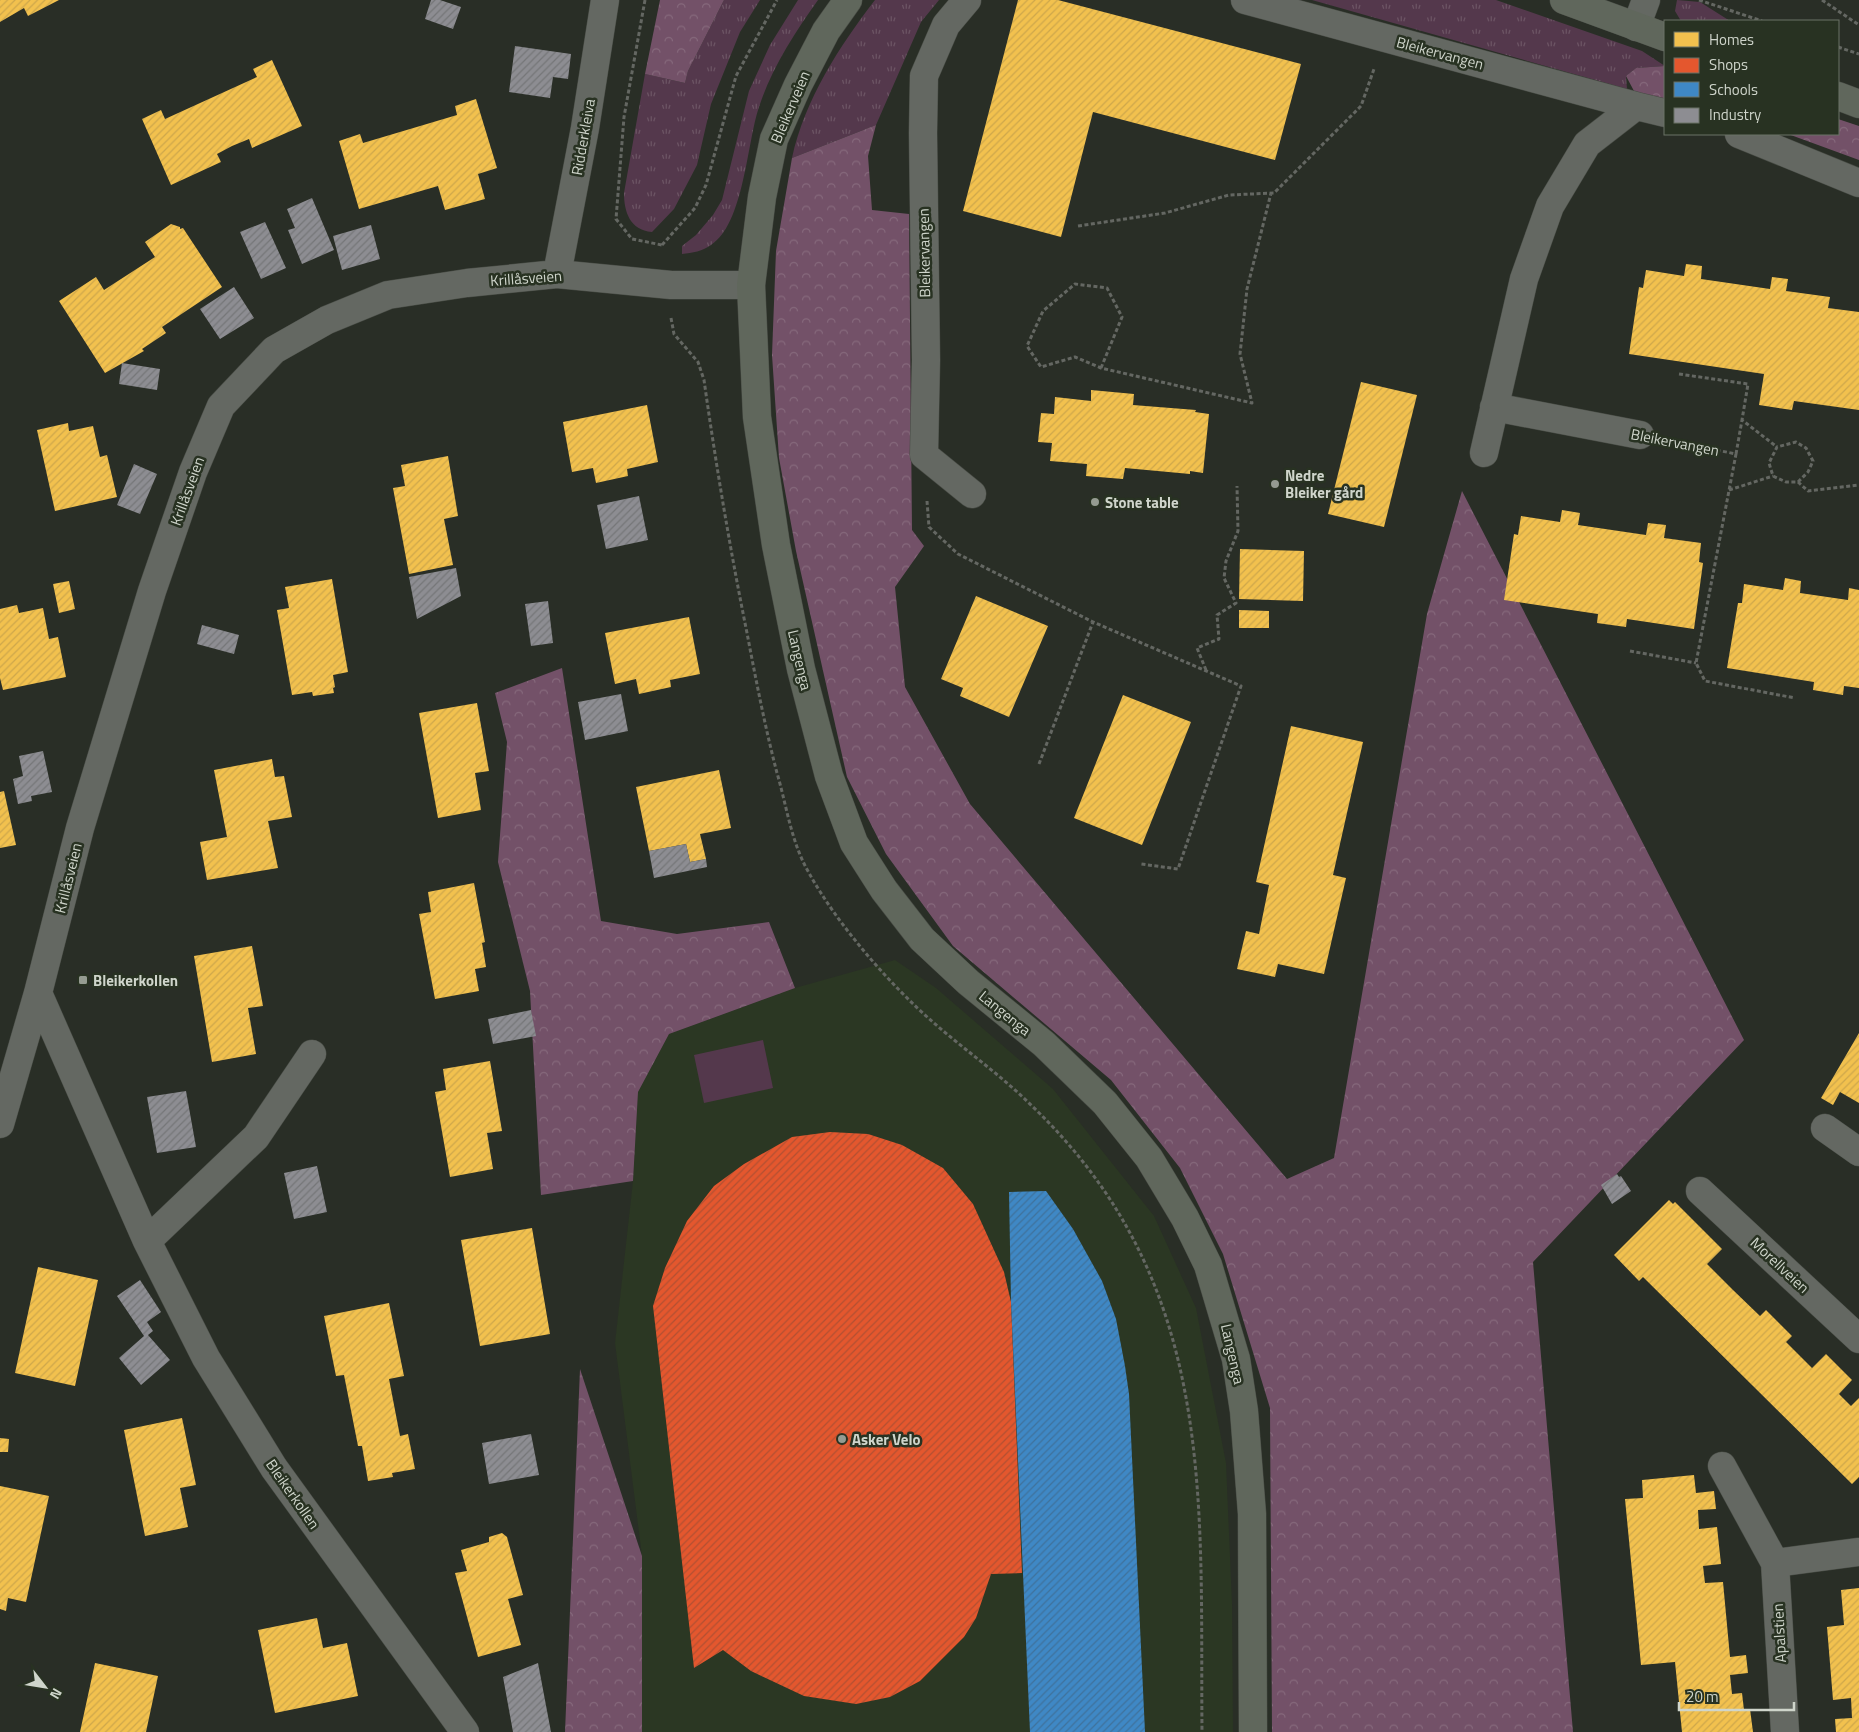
<svg xmlns="http://www.w3.org/2000/svg" width="1859" height="1732" font-family="'Titillium Web',sans-serif">
  <style>
    .built { fill: #2b3723 }
    .grass { fill: url(#grass-tufts) }
    .forest { fill: url(#forest-crowns) }
    .pitch { fill: #54384c }
    .homes { fill: url(#homes-hatch) }
    .shops { fill: url(#shops-hatch) }
    .schools { fill: url(#schools-hatch) }
    .industry { fill: url(#industry-hatch) }
    .lines { fill: none; stroke-linecap: round; stroke-linejoin: round }
    .minor-casing { stroke: #474b44; stroke-width: 29 }
    .major-casing { stroke: #474b44; stroke-width: 29 }
    .path { stroke: #646762; stroke-width: 3; stroke-dasharray: 4 2.5; stroke-linecap: butt }
    .minor { stroke: #646862; stroke-width: 28 }
    .major { stroke: #60675c; stroke-width: 28 }
    .poi-dot { fill: #959b91; stroke: #283222; stroke-width: 2 }
    .labels { text-anchor: middle; dominant-baseline: central; stroke-width: 5; stroke-linejoin: round; paint-order: stroke }
    .street-label { font-size: 15px; fill: #cfd5cb; stroke: #283222 }
    .poi-label { font-size: 15px; font-weight: bold; fill: #cfd5cb; stroke: #283222; text-anchor: start }
  </style>
  <defs>
    <pattern id="grass-tufts" width="24" height="20" patternUnits="userSpaceOnUse" patternTransform="scale(1.25)"><rect width="24" height="20" fill="#54384c"/><path d="M3 7l-1-3M5 7V3M7 7l1-3M15 17l-1-3M17 17v-4M19 17l1-3" fill="none" stroke="#6c5464"/></pattern>
    <pattern id="forest-crowns" width="20" height="18" patternUnits="userSpaceOnUse" patternTransform="scale(1.25)"><rect width="20" height="18" fill="#735168"/><path d="M2 6a3 3 0 1 1 6 0M12 15a3 3 0 1 1 6 0" fill="none" stroke="#86697c"/></pattern>
    <pattern id="homes-hatch" width="6" height="6" patternUnits="userSpaceOnUse" patternTransform="scale(1.25)"><rect width="6" height="6" fill="#f2c14e"/><path d="M-1 1l2-2M0 6l6-6M5 7l2-2" fill="none" stroke="#cea74b"/></pattern>
    <pattern id="shops-hatch" width="6" height="6" patternUnits="userSpaceOnUse" patternTransform="scale(1.25)"><rect width="6" height="6" fill="#e4572e"/><path d="M-1 1l2-2M0 6l6-6M5 7l2-2" fill="none" stroke="#b25032"/></pattern>
    <pattern id="schools-hatch" width="6" height="6" patternUnits="userSpaceOnUse" patternTransform="scale(1.25)"><rect width="6" height="6" fill="#3f88c5"/><path d="M-1 1l2-2M0 6l6-6M5 7l2-2" fill="none" stroke="#3f729c"/></pattern>
    <pattern id="industry-hatch" width="6" height="6" patternUnits="userSpaceOnUse" patternTransform="scale(1.25)"><rect width="6" height="6" fill="#8d8d92"/><path d="M-1 1l2-2M0 6l6-6M5 7l2-2" fill="none" stroke="#757678"/></pattern>
  </defs>
  <rect width="100%" height="100%" fill="#292e26"/>
  <path class="built" d="M895 960 936 988 1053 1089 1154 1216 1196 1308 1226 1463 1232 1604 1233 1732H642V1556L615 1343 633 1181 638 1092 669 1034 795 988Z"/>
  <path class="grass" d="M724 0H760L740 32 711 104 697 165 674 209 652 232C630 230 624 212 624 193L645 74 685 83 688 71Z
    M798 0H818C794 34 772 67 759 107 747 142 744 224 711 245 703 251 692 253 682 254V246L696 235 713 215 722 200 749 91 770 45Z
    M875 0H939L921 22 876 125 792 158C805 99 839 47 875 0Z
    M1312 0H1496L1642 51 1665 66 1636 68 1626 76 1627 89Z
    M1677 0 1700 2 1730 21H1681L1675 11Z"/>
  <path class="forest" d="M660 0H724L688 71 685 83 645 74Z
    M1665 66V104L1634 91 1626 76 1636 68Z
    M1838 119 1859 126V160L1788 134H1838Z
    M876 125 868 156 872 210 909 214 912 530 924 546 895 587 905 687 970 804 1287 1179 1334 1158 1427 614 1462 491 1744 1040 1533 1262 1573 1732H1272L1270 1408 1223 1254 1180 1168 1111 1080 953 946 886 854 847 777 796 551 779 458 772 355 776 251 792 158Z
    M562 668 601 921 677 934 769 922 795 988 669 1034 638 1092 633 1181 541 1195 530 991 498 862 507 742 495 693Z
    M580 1369 642 1556V1732H565Z"/>
  <path class="pitch" d="M763 1040 773 1088 704 1103 694 1055Z"/>
  <path class="homes" d="M0 0H59L28 16 24 8 0 22Z
    M1018 0H1058L1301 64 1275 160 1093 112 1061 237 963 211Z
    M272 60 302 126 252 148 249 139 232 146 217 154 221 162 171 185 142 119 161 110 165 119 257 77 253 69Z
    M476 99 497 168 478 174 485 199 445 210 438 186 359 209 339 141 360 134 363 143 457 115 455 106Z
    M171 224 180 227V229L183 228 222 287 162 327 166 333 142 349 144 351 105 373 59 301 96 277 104 290 155 257 145 242Z
    M1686 264 1702 266 1701 279 1770 289 1772 277 1788 279 1786 291 1830 297 1828 308 1859 312V410L1794 401 1792 410 1759 405 1764 374 1629 354 1639 287 1643 288 1646 270 1684 276Z
    M1361 382 1417 395 1384 527 1328 514Z
    M1091 390 1134 394 1133 405 1196 410 1195 412 1209 414 1203 473 1190 471V474L1125 468 1123 479 1086 476 1087 464 1050 461 1052 443 1038 442 1041 413 1054 414 1055 397 1091 401Z
    M647 405 658 462 627 469 628 476 596 483 593 468 572 472 563 422Z
    M68 423 69 431 93 426 100 457 107 455 117 497 55 511 37 430Z
    M448 456 458 516 444 519 453 565 409 574 393 488 405 486 401 465Z
    M1562 510 1580 513 1578 525 1646 535 1648 523 1666 525 1664 538 1701 543 1699 562 1703 563 1694 629 1627 619 1626 627 1597 623 1598 614 1504 600 1514 534 1518 535 1521 516 1560 522Z
    M1240 549 1304 551 1303 601 1239 599Z
    M1785 578 1801 581 1800 593 1848 600 1849 588 1859 590V688L1844 686 1843 695 1813 690 1814 682 1727 668 1738 603H1742L1744 584 1783 590Z
    M332 579 348 672 333 675 335 687 333 688 334 693 313 696 312 692 292 695 277 610 289 608 285 587Z
    M69 581 75 609 59 613 53 584Z
    M976 596 1048 626 1009 717 960 696 963 688 941 679Z
    M17 605 19 613 43 608 49 639 58 637 66 677 3 690 0 678V609Z
    M1239 610 1269 611V628H1239Z
    M689 617 700 674 670 680 671 687 639 694 636 679 615 684 605 633Z
    M1123 695 1191 722 1142 845 1074 818Z
    M477 703 489 771 475 773 481 810 438 818 419 713Z
    M1291 726 1363 742 1333 875 1346 878 1324 974 1278 964 1275 977 1237 969 1246 931 1259 934 1269 885 1256 882Z
    M272 759 275 777 284 776 292 817 268 821 278 868 207 880 200 842 227 837 214 770Z
    M719 770 731 828 700 834 706 859 690 862 686 844 649 851 636 787Z
    M4 791 16 845 0 848V792Z
    M474 883 485 942 482 943 486 967 475 969 479 991 435 999 419 914 431 912 428 892Z
    M252 946 263 1006 248 1008 256 1054 212 1062 194 956Z
    M1859 1033V1103L1840 1092 1833 1105 1821 1098Z
    M490 1061 502 1131 487 1133 493 1169 450 1177 435 1092 446 1090 443 1069Z
    M1669 1200 1673 1204 1675 1202 1722 1249 1707 1264 1733 1290 1760 1316 1766 1310 1792 1336 1786 1342 1812 1368 1826 1354 1852 1380 1839 1394 1851 1406 1859 1398V1477L1852 1484 1643 1277 1639 1281 1614 1255Z
    M532 1228 550 1334 480 1346 461 1240Z
    M38 1267 98 1280 75 1386 15 1373Z
    M389 1303 404 1376 389 1379 400 1436 408 1434 415 1469 392 1473 393 1477 368 1481 362 1446H358L344 1375 336 1376 324 1316Z
    M182 1418 196 1485 180 1488 188 1527 145 1536 124 1430Z
    M0 1438 9 1439 8 1452H0Z
    M1694 1475 1696 1493 1714 1491 1716 1509 1698 1510 1699 1529 1717 1527 1721 1564 1703 1566 1705 1583 1723 1582 1730 1657 1746 1655 1748 1673 1730 1675 1732 1694 1742 1693 1744 1710 1750 1709 1753 1732H1682L1675 1662 1641 1665 1625 1499 1643 1498 1642 1480Z
    M0 1486 49 1496 26 1602 8 1598 6 1611 0 1609Z
    M502 1533 507 1537 523 1595 508 1599 521 1645 478 1657 455 1573 467 1571 461 1550 489 1542V1537Z
    M1859 1588V1732H1836L1835 1719 1852 1718 1851 1698 1833 1700 1827 1627 1844 1625 1841 1590Z
    M317 1618 323 1648 347 1643 358 1696 275 1713 258 1630Z
    M95 1663 158 1676 146 1732H80Z"/>
  <path class="shops" d="M830 1132 868 1134 902 1145 943 1168 973 1204 1004 1272 1011 1302 1022 1573 991 1574 976 1618 964 1637 920 1681 890 1697 856 1704 804 1696 751 1671 723 1650 694 1668 653 1306 665 1268 687 1221 714 1186 744 1164 792 1137Z"/>
  <path class="schools" d="M1046 1191 1073 1229 1102 1281 1116 1319 1125 1366 1129 1394 1145 1732H1030L1011 1302 1009 1192Z"/>
  <path class="industry" d="M431 0H440L461 7 453 29 425 19Z
    M515 46 571 54 568 79 553 77 550 98 509 92Z
    M312 198 334 250 302 264 288 230 295 228 287 209Z
    M265 222 286 268 261 279 240 232Z
    M371 225 380 259 342 270 333 236Z
    M234 287 254 318 220 339 200 309Z
    M122 363 160 369 157 390 119 384Z
    M134 464 157 474 140 514 117 505Z
    M639 496 648 540 606 549 597 505Z
    M456 568 461 596 417 619 409 577Z
    M548 601 553 643 531 646 525 604Z
    M202 625 239 635 234 654 197 644Z
    M621 694 628 731 585 740 578 702Z
    M43 751 52 792 31 796 32 801 18 804 13 779 23 776 19 756Z
    M686 844 690 862 706 859 707 867 654 878 649 851Z
    M531 1010 536 1036 493 1044 488 1019Z
    M186 1091 196 1147 157 1153 147 1097Z
    M317 1166 327 1212 294 1219 284 1173Z
    M1617 1174 1619 1177 1621 1176 1631 1191 1612 1204 1601 1185Z
    M140 1280 161 1312 147 1322 153 1331 148 1335 170 1360 141 1385 119 1358 144 1336 117 1296Z
    M531 1434 539 1475 489 1484 482 1443Z
    M538 1663 551 1732H513L503 1677Z"/>
  <g class="lines">
    <g class="minor-casing">
      <path id="minor" d="M967 0 946 25 924 76 923 133 926 360 924 455 972 494
        M1245 0 1636 106
        M1636 27 1646 0
        M1739 134 1859 183
        M557 274 585 128 605 0
        M1494 407 1640 435
        M1484 453 1524 279 1550 206 1587 144 1636 106 1665 113
        M38 993 147 1241 206 1358 274 1468 465 1732
        M0 1124 38 993 80 828 152 591 193 472 221 406 274 350 327 320 388 295 467 283 557 274 671 285H751
        M1825 1128 1859 1152
        M1700 1191 1859 1339
        M147 1241 256 1137 312 1054
        M1722 1466 1775 1563
        M1785 1732 1775 1563 1859 1552"/>
    </g>
    <g class="major-casing">
      <path id="major" d="M848 0 826 31 798 85 774 139 762 197 751 285 757 417 776 545 801 669 829 776 854 843 884 890 922 939 968 982 1044 1044 1105 1103 1149 1158 1185 1218 1208 1265 1236 1359 1244 1411 1252 1514 1253 1732
        M1564 0 1665 37
        M1838 96 1859 104"/>
    </g>
    <path class="path" d="M645 0 624 117 616 219 632 239 662 245
      M1699 0 1762 21
      M1822 0 1859 25
      M1838 47 1859 54
      M1078 226 1165 213 1229 195 1274 193 1361 106 1374 69
      M662 245 695 208 706 185 736 76 777 0
      M671 318 674 334 698 362 704 380C716 465 730 549 747 633 756 680 765 727 777 773 787 807 791 842 809 873 837 924 890 985 934 1023 966 1051 1002 1076 1032 1106 1218 1284 1200 1497 1202 1732
      M1101 368 1122 317 1107 288 1075 284 1043 311 1027 346 1041 367 1075 357 1101 368 1252 403 1240 354 1247 289 1271 193
      M1679 374 1748 384 1742 420
      M1672 441 1736 454 1696 663 1705 681 1795 698
      M1736 454 1742 420 1777 447
      M1798 482 1808 472 1813 461 1806 448 1796 442 1777 447 1769 463 1773 476 1786 482H1798L1808 491 1859 485
      M1729 490 1773 476
      M927 501 929 527 958 554 1093 622 1241 686 1178 869 1141 864
      M1630 651 1696 663
      M1206 670 1197 648 1219 639 1217 615 1236 603 1224 578 1226 561 1238 531 1237 486
      M1039 764 1093 622"/>
    <use href="#minor" class="minor"/>
    <use href="#major" class="major"/>
  </g>
  <g class="poi-dot">
    <circle cx="1275" cy="484" r="5"/>
    <circle cx="1095" cy="502" r="5"/>
    <rect x="78" y="975" width="10" height="10" rx="2.5"/>
    <circle cx="842" cy="1439" r="5"/>
  </g>
  <g class="labels">
    <g class="street-label">
      <text transform="translate(1440 53) rotate(15)">Bleikervangen</text>
      <text transform="translate(790 107) rotate(-67)">Bleikerveien</text>
      <text transform="translate(583 137) rotate(-80)">Ridderkleiva</text>
      <text transform="translate(924 253) rotate(-91)">Bleikervangen</text>
      <text transform="translate(526 278) rotate(-4)">Krillåsveien</text>
      <text transform="translate(1675 442) rotate(11)">Bleikervangen</text>
      <text transform="translate(187 491) rotate(-70)">Krillåsveien</text>
      <text transform="translate(800 660) rotate(77)">Langenga</text>
      <text transform="translate(68 878) rotate(-76)">Krillåsveien</text>
      <text transform="translate(1005 1013) rotate(39)">Langenga</text>
      <text transform="translate(1780 1265) rotate(43)">Morellveien</text>
      <text transform="translate(1233 1354) rotate(77)">Langenga</text>
      <text transform="translate(293 1494) rotate(55)">Bleikerkollen</text>
      <text transform="translate(1779 1633) rotate(-93)">Apalstien</text>
    </g>
    <g class="poi-label">
      <text x="1285" y="475">Nedre<tspan x="1285" dy="17">Bleiker gård</tspan></text>
      <text x="1105" y="502">Stone table</text>
      <text x="93" y="980">Bleikerkollen</text>
      <text x="852" y="1439">Asker Velo</text>
    </g>
  </g>
  <rect x="1664" y="20" width="175" height="115" fill="#283222" stroke="#6b7366"/>
  <rect x="1674" y="32" width="25" height="15" fill="#f2c14e" stroke="#6b7366"/>
  <text x="1709" y="45" font-size="15" fill="#cfd5cb">Homes</text>
  <rect x="1674" y="58" width="25" height="15" fill="#e4572e" stroke="#6b7366"/>
  <text x="1709" y="70" font-size="15" fill="#cfd5cb">Shops</text>
  <rect x="1674" y="82" width="25" height="15" fill="#3f88c5" stroke="#6b7366"/>
  <text x="1709" y="95" font-size="15" fill="#cfd5cb">Schools</text>
  <rect x="1674" y="108" width="25" height="15" fill="#8d8d92" stroke="#6b7366"/>
  <text x="1709" y="120" font-size="15" fill="#cfd5cb">Industry</text>
  <g transform="translate(45 1687) rotate(121)" stroke="#283222" stroke-width="4" paint-order="stroke">
  <path d="M0-4L9 19L0 12L-9 19Z" fill="#cfd5cb"/>
  <text y="-8" font-size="14" font-weight="bold" text-anchor="middle" fill="#cfd5cb">N</text>
  </g>
  <path d="M1679 1702v8h115v-8" fill="none" stroke="#cfd5cb" stroke-width="2.5"/>
  <text x="1686" y="1702" font-size="15" fill="#cfd5cb" stroke="#283222" stroke-width="4" paint-order="stroke">20 m</text>
</svg>
